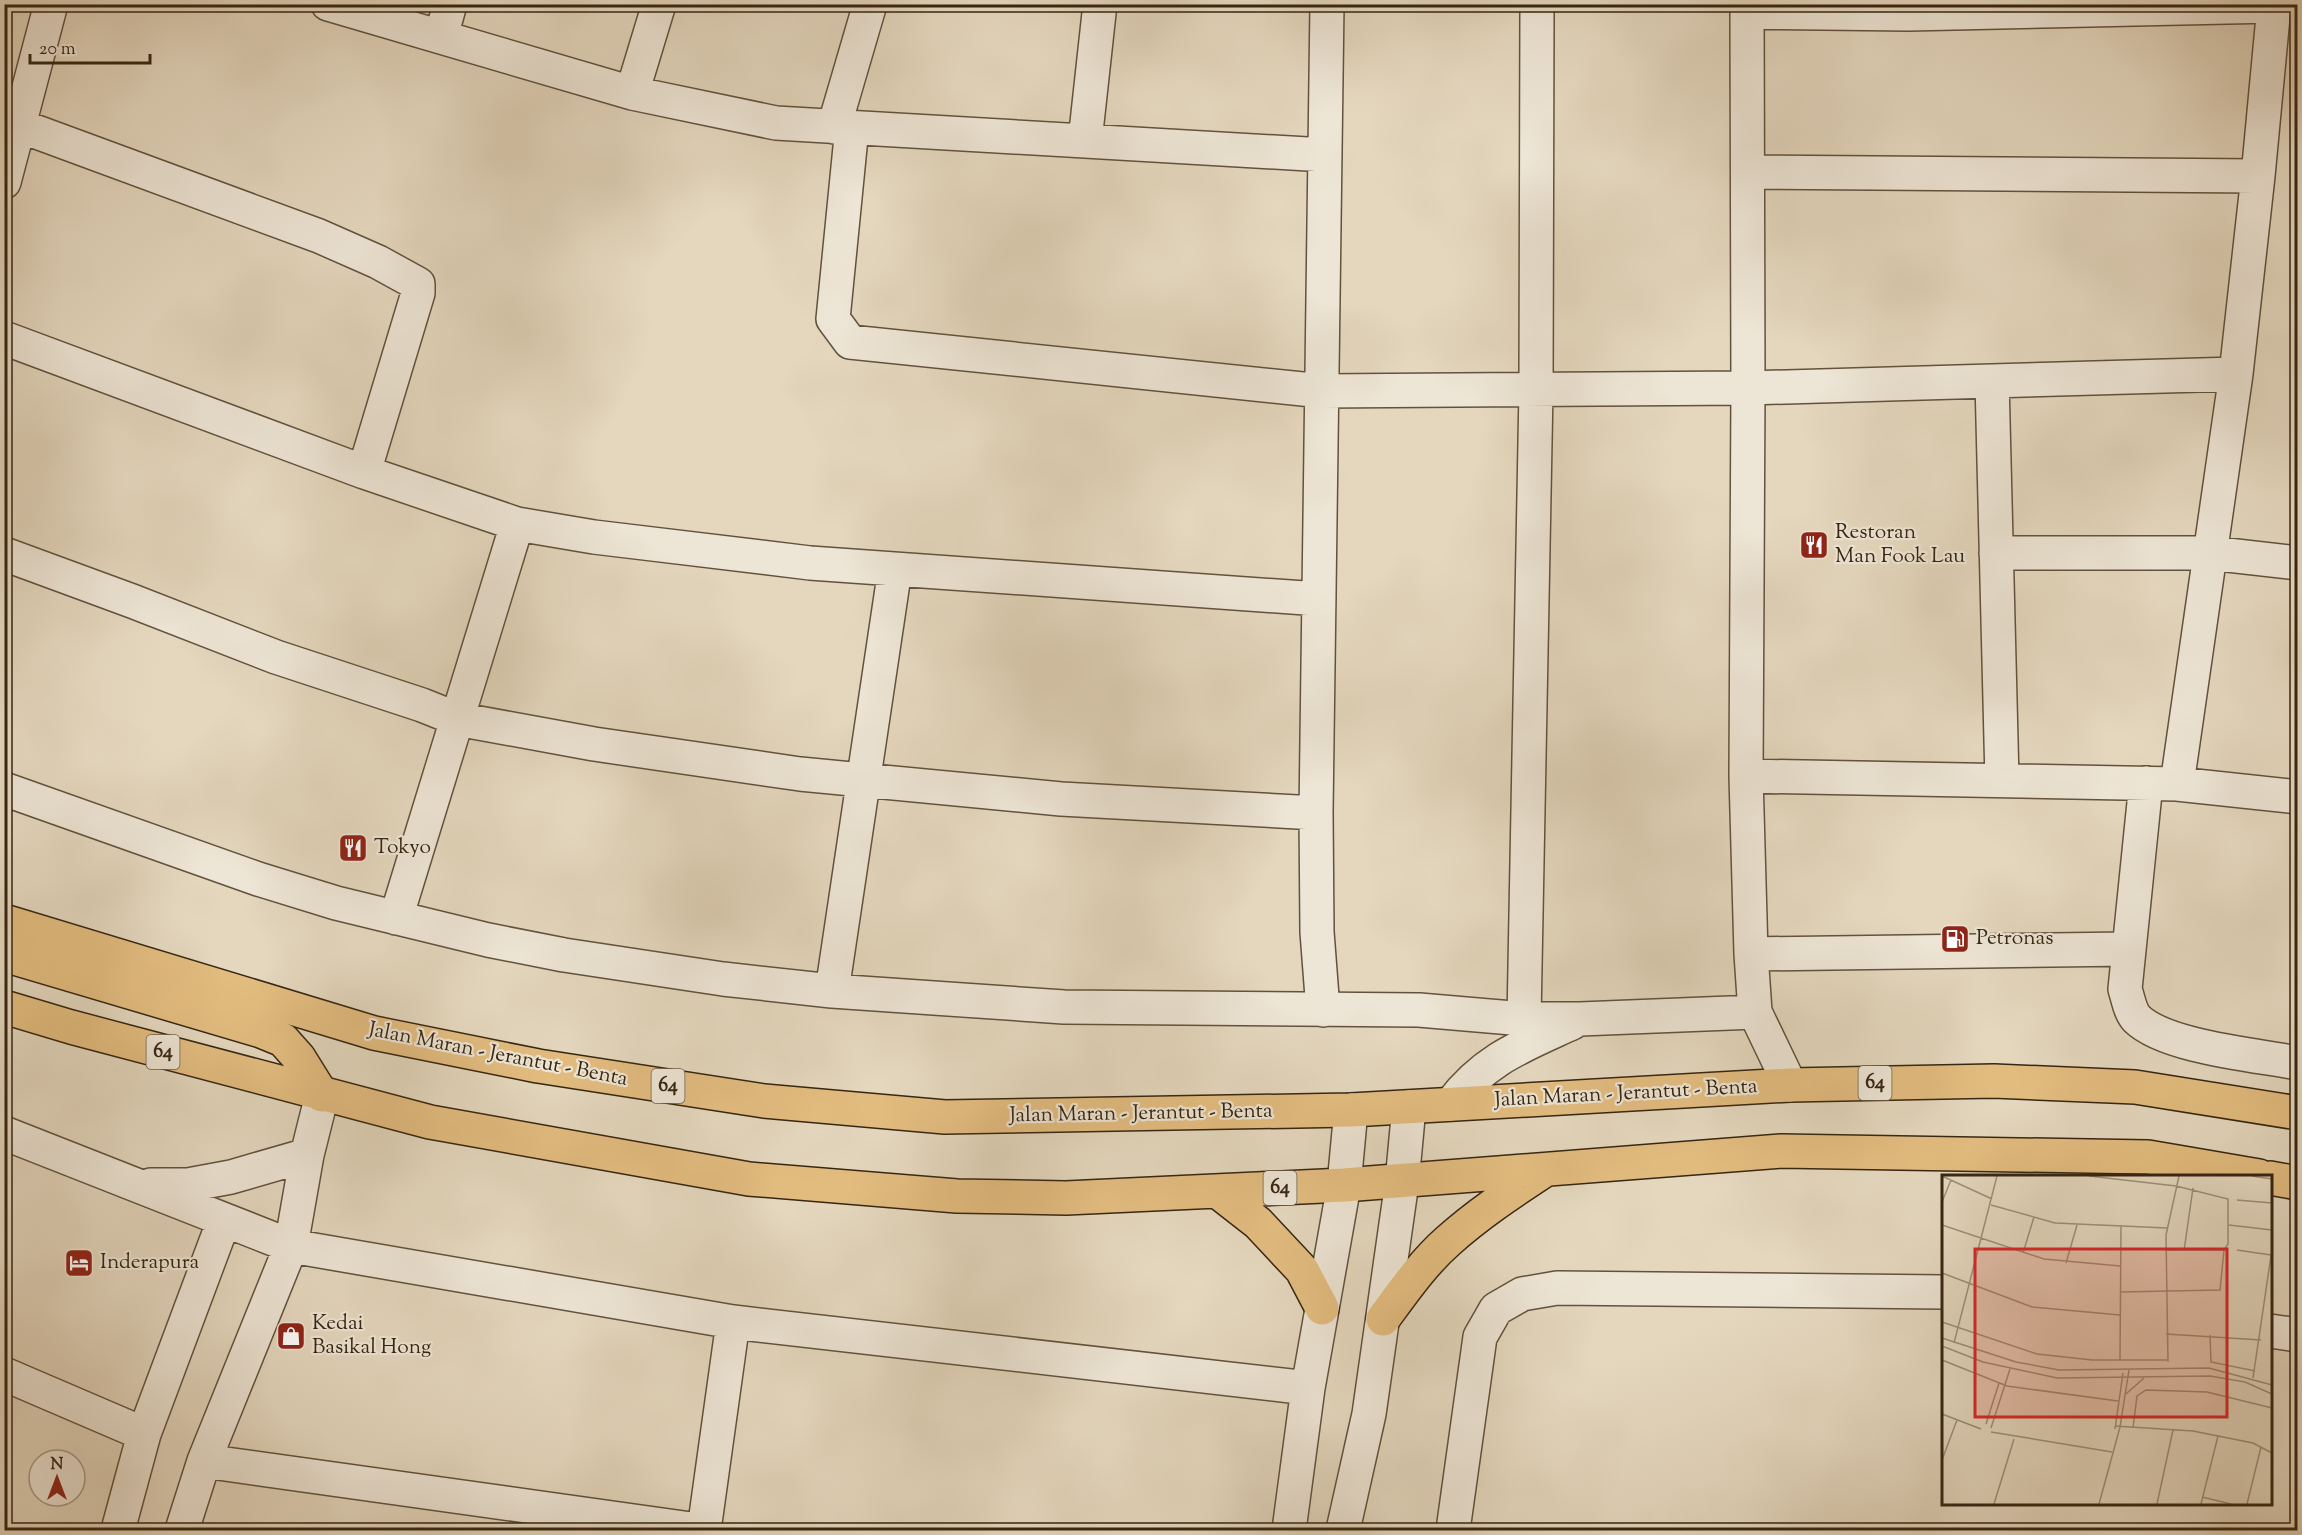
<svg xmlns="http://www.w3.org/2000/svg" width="2302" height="1535" font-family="'Sorts Mill Goudy',serif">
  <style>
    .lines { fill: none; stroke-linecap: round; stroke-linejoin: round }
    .minor-casing { stroke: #62523d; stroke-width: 36 }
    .major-casing { stroke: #362612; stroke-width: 36 }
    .minor { stroke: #ede5d5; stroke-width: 33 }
    .major { stroke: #e2bc7f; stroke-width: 33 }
    .labels { text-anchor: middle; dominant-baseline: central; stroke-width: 4.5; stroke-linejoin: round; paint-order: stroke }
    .shield { fill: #ede5d5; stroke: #6d5f4c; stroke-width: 1.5 }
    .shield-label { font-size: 20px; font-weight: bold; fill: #362612 }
    .poi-label { font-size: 21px; fill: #362612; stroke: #ede5d5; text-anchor: start }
    .street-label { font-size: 21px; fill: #362612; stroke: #ede5d5 }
    .inset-road { fill: none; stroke: #9e9079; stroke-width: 1.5 }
    .view { fill: #d62828; fill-opacity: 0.15; stroke: #d62828; stroke-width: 3 }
    .inset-edge { fill: none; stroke: #362612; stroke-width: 3 }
  </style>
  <rect width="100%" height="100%" fill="#e4d7be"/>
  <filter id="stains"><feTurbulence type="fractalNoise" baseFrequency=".00333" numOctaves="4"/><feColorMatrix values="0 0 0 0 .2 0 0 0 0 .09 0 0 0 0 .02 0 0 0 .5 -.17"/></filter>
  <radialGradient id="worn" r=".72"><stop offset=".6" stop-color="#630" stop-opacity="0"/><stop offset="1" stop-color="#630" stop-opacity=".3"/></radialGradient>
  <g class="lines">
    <g class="minor-casing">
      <path id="minor" d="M328 4 632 93 776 123 1325 155
        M1747 4 1748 388 1746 776 1751 954 1755 1012 1790 1085
        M1747 12 1909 14 2274 6 2275 4
        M441 37 450 4
        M632 93 659 4
        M4 120 319 236 378 262 418 284V293L364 472
        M834 127 870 4
        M852 127 833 319 850 342 1322 391 1748 388 2236 374
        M1085 141 1100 4
        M1748 172 2258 176
        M4 182 51 4
        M4 338 364 472 517 524 594 537 810 563 1319 599
        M1992 381 2002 780
        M1996 553H2210L2298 563
        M4 554 132 601 276 657 422 705 457 719 594 744 800 774 1061 799 1316 813
        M1746 776 2177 784 2298 797
        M2146 783 2125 989C2128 998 2130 1012 2137 1019 2166 1047 2256 1055 2298 1063
        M2177 784 2236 374 2258 176 2274 6
        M4 789 258 879 336 903 488 940 564 955 723 979 832 991 1064 1007 1419 1010 1524 1019H1580L1755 1012
        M396 918 517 524
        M1751 954 2129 949
        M832 991 895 569
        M1323 1010 1317 932 1316 813 1327 4
        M1524 1019 1536 390 1537 4
        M1451 1104C1485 1059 1522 1046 1572 1023
        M4 1133 291 1246 733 1322 1308 1388
        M151 1185H188L231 1177 307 1155
        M2270 1331 2298 1335
        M4 1374 144 1434
        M204 1461 698 1530
        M118 1530 144 1434 224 1220
        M182 1530 204 1461 291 1246 307 1155 322 1095
        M704 1530 733 1322
        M1289 1530 1308 1388 1344 1185 1351 1110
        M1343 1530 1369 1414 1402 1182 1409 1107
        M1453 1530 1480 1337 1496 1309 1522 1294 1557 1288 1944 1292"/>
    </g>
    <g class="major-casing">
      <path id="major" d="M4 921 374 1033 538 1066 764 1101 945 1117 1351 1110 1790 1085 1994 1081 2135 1087 2298 1113
        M4 955 261 1031 283 1040 299 1058 322 1095
        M4 1007 71 1027 430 1122 749 1179 957 1196 1066 1198 1344 1185 1781 1151 2148 1157 2259 1176
        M2270 1178 2298 1183
        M1217 1191 1258 1223 1302 1270 1322 1308
        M1383 1319C1403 1292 1423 1263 1448 1241 1477 1215 1510 1193 1542 1172"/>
    </g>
    <use href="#minor" class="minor"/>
    <use href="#major" class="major"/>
  </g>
  <defs>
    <g id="restaurant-square" transform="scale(1.5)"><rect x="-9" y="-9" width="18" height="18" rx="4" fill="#8f2418" stroke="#ede5d5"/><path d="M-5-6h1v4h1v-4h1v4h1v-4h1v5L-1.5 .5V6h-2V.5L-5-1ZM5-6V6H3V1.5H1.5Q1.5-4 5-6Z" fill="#fff"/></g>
    <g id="fuel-square" transform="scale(1.5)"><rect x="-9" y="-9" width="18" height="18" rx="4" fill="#8f2418" stroke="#ede5d5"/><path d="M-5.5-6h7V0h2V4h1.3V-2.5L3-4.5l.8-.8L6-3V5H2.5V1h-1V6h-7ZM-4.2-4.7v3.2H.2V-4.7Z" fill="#fff"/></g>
    <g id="hotel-square" transform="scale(1.5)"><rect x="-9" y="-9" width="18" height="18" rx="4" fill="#8f2418" stroke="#ede5d5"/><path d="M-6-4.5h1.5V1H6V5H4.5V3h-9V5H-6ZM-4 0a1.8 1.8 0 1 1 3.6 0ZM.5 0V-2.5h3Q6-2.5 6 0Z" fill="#fff"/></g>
    <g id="shop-square" transform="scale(1.5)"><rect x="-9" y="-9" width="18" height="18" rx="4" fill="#8f2418" stroke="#ede5d5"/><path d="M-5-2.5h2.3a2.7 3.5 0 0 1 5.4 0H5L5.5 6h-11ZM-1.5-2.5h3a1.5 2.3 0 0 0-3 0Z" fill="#fff"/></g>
  </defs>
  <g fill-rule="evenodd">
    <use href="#restaurant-square" x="1814" y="545"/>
    <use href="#restaurant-square" x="353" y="848"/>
    <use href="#fuel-square" x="1955" y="939"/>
    <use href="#hotel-square" x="79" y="1263"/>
    <use href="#shop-square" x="291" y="1336"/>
  </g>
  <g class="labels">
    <g class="shield">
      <rect x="146.5" y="1035" width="33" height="34" rx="4.5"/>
      <rect x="1858.5" y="1066" width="33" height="34" rx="4.5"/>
      <rect x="651.5" y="1069" width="33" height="34" rx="4.5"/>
      <rect x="1263.5" y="1171" width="33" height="34" rx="4.5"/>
    </g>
    <g class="shield-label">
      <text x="163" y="1052">64</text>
      <text x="1875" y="1083">64</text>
      <text x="668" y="1086">64</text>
      <text x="1280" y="1188">64</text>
    </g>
    <g class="poi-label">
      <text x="1835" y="533">Restoran<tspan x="1835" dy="24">Man Fook Lau</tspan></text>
      <text x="374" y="848">Tokyo</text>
      <text x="1976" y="939">Petronas</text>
      <text x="100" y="1263">Inderapura</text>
      <text x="312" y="1324">Kedai<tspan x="312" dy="24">Basikal Hong</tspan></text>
    </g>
    <g class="street-label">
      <text transform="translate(498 1055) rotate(11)">Jalan Maran - Jerantut - Benta</text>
      <text transform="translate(1626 1094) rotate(-3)">Jalan Maran - Jerantut - Benta</text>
      <text transform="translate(1141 1114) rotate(-1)">Jalan Maran - Jerantut - Benta</text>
    </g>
  </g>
  <g transform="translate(1942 1175)">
    <rect width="330" height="330" fill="#e4d7be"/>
    <path class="inset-road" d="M0 1 50 24M147 1 234 11 286 24V69L282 75H224M310 1 330 4M295 25 330 28M0 27 9 5M49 30 113 48 225 53M0 50 102 84 178 91M287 50 330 55M295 75 329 80M242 76 251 13M81 78 92 42M124 88 135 50M0 98 90 132 178 140M178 117 278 115 282 75M0 147 95 179 150 185H225M224 159 319 165M268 160 269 187 313 196M0 163 74 187 117 195 267 193 330 210M12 168 55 1M0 171 41 187 115 203 268 201 303 207 330 219M0 185 65 211 176 226M178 185 179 50M226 187 224 60 237 1M311 203 330 74M184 219 202 203M0 239 39 254M44 249 57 208M173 251 251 256 311 268 330 278M49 253 68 194M191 253 195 221 204 215 265 217 330 233M173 254 181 198M49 257 170 277M0 285 15 245M260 322 289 329M52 329 72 264M157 329 178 252 187 195M215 329 231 255M259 329 276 261M305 329 319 272"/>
    <path class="view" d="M33 74H285V242H33Z"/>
    <rect width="330" height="330" class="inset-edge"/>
  </g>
  <rect width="2302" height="1535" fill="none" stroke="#e4d7be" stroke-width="24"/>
  <rect x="6" y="6" width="2290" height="1523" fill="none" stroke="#362612" stroke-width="3"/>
  <rect x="12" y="12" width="2278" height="1511" fill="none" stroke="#362612" stroke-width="1.5"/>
  <g transform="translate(57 1478)"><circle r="28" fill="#ede5d5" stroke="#a49987" stroke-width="1.5"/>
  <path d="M0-4.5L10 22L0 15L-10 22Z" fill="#8f2418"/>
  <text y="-9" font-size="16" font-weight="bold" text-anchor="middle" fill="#362612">N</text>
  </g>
  <path d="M30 54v9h120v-9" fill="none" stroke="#362612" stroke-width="3"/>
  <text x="39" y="54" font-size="18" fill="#362612" stroke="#ede5d5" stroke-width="4.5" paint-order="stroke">20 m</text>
  <rect width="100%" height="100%" filter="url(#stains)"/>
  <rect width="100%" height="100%" fill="url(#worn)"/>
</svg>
